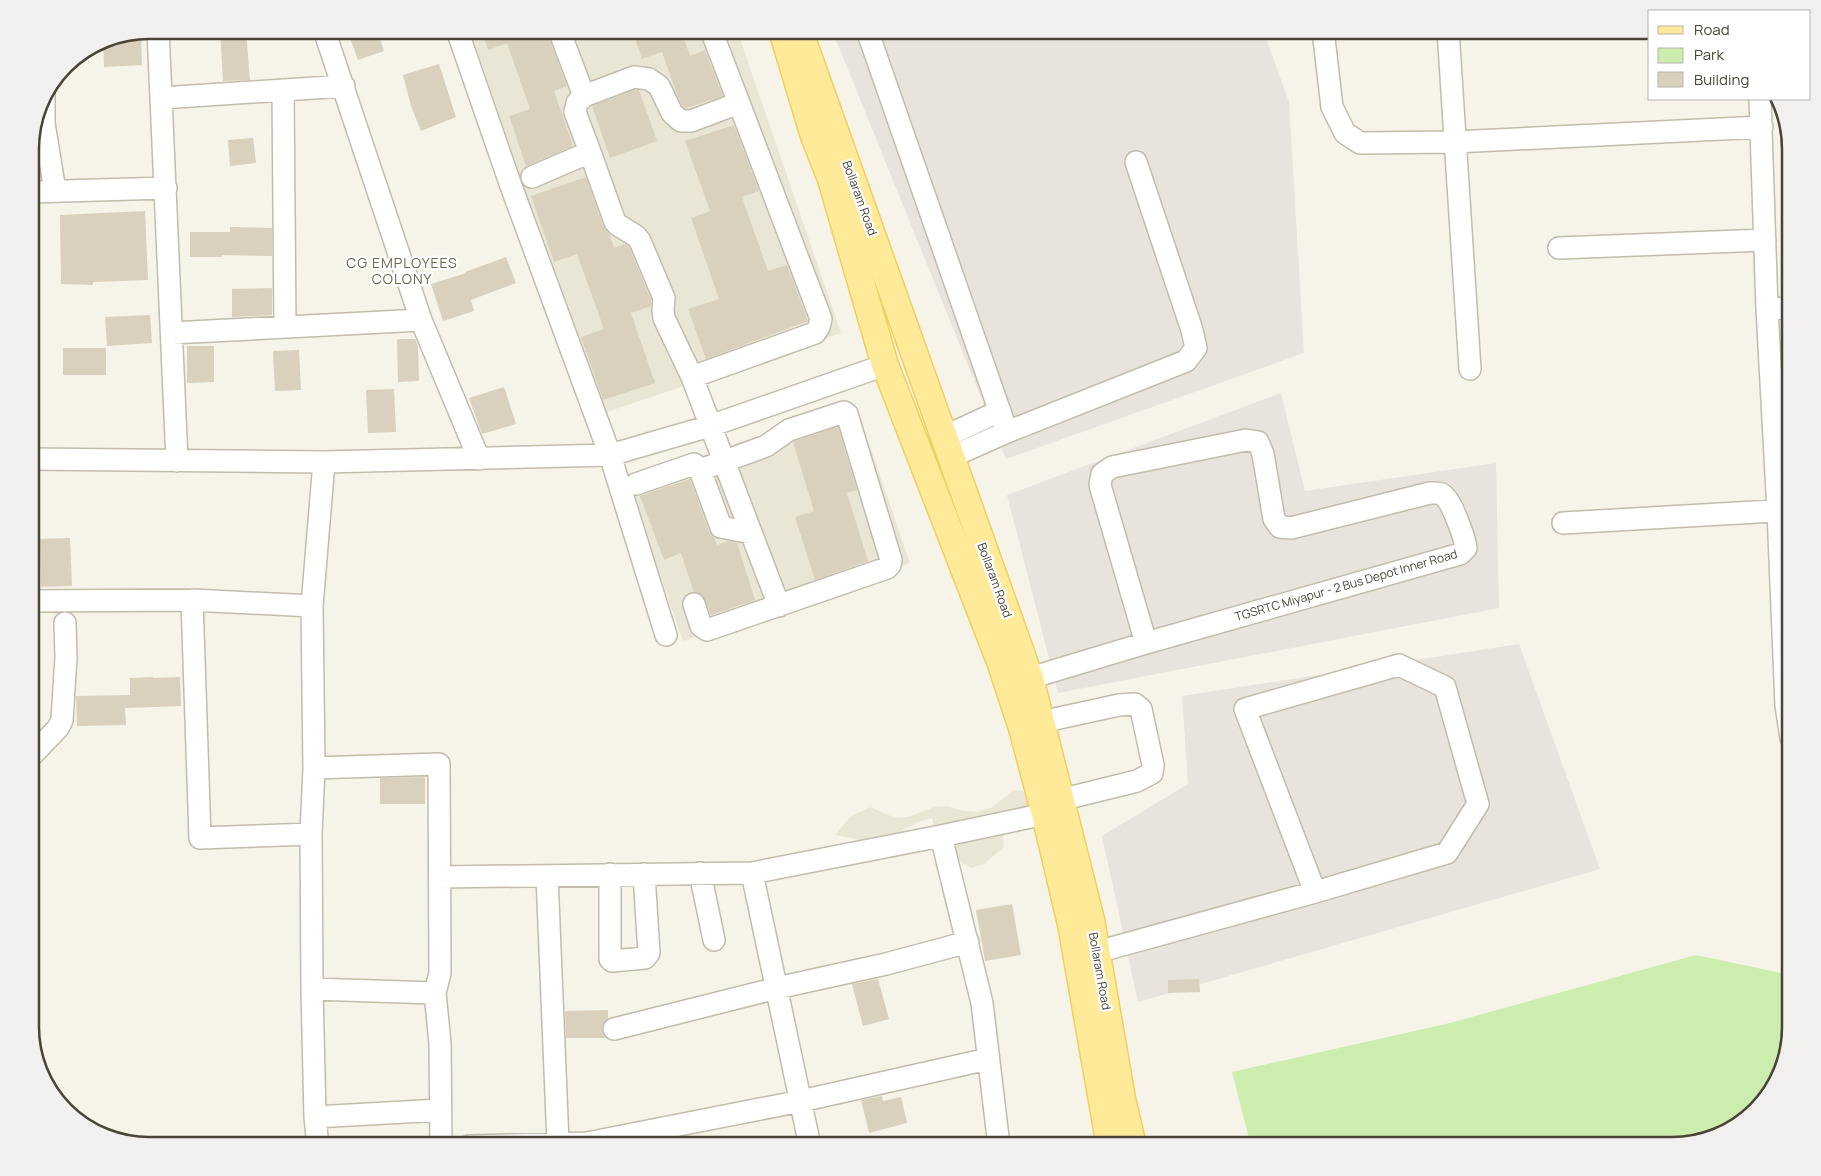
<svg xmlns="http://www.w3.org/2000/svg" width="1821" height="1176" font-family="Manrope,sans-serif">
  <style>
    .residential { fill: #eae6d6 }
    .industrial { fill: #e8e4dd }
    .green { fill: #ccedae }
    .building { fill: #d9d0bd }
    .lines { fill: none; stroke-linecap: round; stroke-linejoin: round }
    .minor-casing { stroke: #c2bcaa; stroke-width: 24 }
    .major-casing { stroke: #efcf5e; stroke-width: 29 }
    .minor { stroke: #fff; stroke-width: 21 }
    .major { stroke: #ffea99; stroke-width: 26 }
    .labels { text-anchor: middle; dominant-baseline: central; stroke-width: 4.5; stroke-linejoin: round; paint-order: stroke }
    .street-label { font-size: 12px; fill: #4a4436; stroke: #fff }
    .neighbourhood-label { font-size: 14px; letter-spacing: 1px; fill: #6e634c; stroke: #fff }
    .rim { fill: none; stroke: #4a4436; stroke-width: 2.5 }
  </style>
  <rect width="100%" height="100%" fill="#f6f3e9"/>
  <path class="residential" d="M470 30H737L841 333 601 414Z
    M855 403 910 563 683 641 627 481Z
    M1014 790 1027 792 1036 802 1003 832 1004 847 984 864 971 868 960 861 954 851 940 849 932 818 918 822 896 834 883 836 872 842 835 835 850 817 870 807 895 818 908 817 934 807 948 806 959 810 975 812 991 808Z"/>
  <path class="industrial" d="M832 30H1263L1289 102 1304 353 1006 459Z
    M1281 393 1305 491 1496 463 1499 608 1058 693 1007 495Z
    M1519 644 1600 869 1138 1002 1102 836 1188 784 1182 696Z"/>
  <path class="green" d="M1696 955 1791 975V1028L1771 1093 1731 1130 1673 1146H1251L1232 1072 1450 1023Z"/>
  <path class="building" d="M220 30H246L250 80 223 81Z
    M347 30H377L384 51 358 60Z
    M482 30H538V32L533 34 536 40 548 36 567 86 554 91 573 146 526 166 509 116 530 109 507 43 488 50Z
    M632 30H681L690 56 705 50 723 96 686 108 682 105 676 92 662 52 642 59Z
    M141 39 142 65 104 67 103 40Z
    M439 64 456 117 421 131 411 106 403 75Z
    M635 90H639L657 141 610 158 592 106Z
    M734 125 759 191 742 197 768 271 787 265 808 321 706 359 688 309 719 299 691 218 710 211 685 141Z
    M253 138 256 163 230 166 228 140Z
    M586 177 603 226 609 233 614 248 625 244 629 247 651 300V306L631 313 655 383 603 400 581 337 604 329 577 254 554 262 531 196Z
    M145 211 148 280 93 282V285L61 284 60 215Z
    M230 227 272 228V256L222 255V257H190V232H230Z
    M506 257 516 283 471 300 474 311 443 321 431 284 466 273 465 272Z
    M272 288V315L232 317V289Z
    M150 315 152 343 107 346 105 317Z
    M397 339H415L418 346 419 381 398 382Z
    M187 346H214V382L187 383Z
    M63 348H106V375H63Z
    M299 350 301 390 275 391 273 351Z
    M504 387 516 424 482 434 469 398Z
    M394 389 396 432 368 433 366 390Z
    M838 427 857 490 847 493 868 561 815 580 795 517 814 511 793 442Z
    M690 479 709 531 714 537 717 545 729 541 737 543 755 600 711 615 703 595 694 592 681 553 664 560 640 496Z
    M70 538 72 586 41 587 40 539Z
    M153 677V678L180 677 181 706 125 708 126 725 77 726 76 696 130 695V678Z
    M425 777V804H380V778Z
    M1012 904 1021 955 985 961 976 910Z
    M878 979 889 1019 863 1026 852 984Z
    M1199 979 1200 992 1168 993V980Z
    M608 1010V1018L602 1026V1032L605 1038H566L565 1011Z
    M882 1096 883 1101 901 1097 907 1123 869 1133 861 1100Z"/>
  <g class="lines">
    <g class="minor-casing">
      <path id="minor" d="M158 30 177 461
        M324 30 421 320 479 459
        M457 30 511 186 610 455 666 635
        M559 30 584 96
        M711 30 739 103
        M867 30 1007 432
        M1323 30 1332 107 1345 133 1360 143 1455 142 1762 127
        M1448 30 1470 369
        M283 90 285 327
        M44 96V123L55 191
        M161 98 344 86
        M1760 99 1767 309 1778 511 1786 705 1791 738
        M590 152 615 222 618 225 636 236 640 241 664 298 663 310 664 318 692 377 779 606
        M532 177 590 152 575 112 577 103 584 96 634 77 649 79 659 86 672 113 681 121H691L739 103 821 319 819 327 815 333 692 377
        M30 192 166 188
        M1559 248 1765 240
        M1767 309 1791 308
        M172 333 421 320
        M944 437 1000 411
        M951 457 1007 432 1186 361 1196 348 1192 330 1136 162
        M30 459 324 462 610 455 710 426 885 365
        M636 484 694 464 700 470 721 527 751 533
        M1563 523 1791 510
        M192 600 200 838 311 834
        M30 601 192 600 312 606
        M694 604 701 626 707 630 887 568 890 565 891 560 847 414 844 412 789 430 766 446 700 470
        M1030 678 1146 643 1460 554 1466 548C1465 538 1452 503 1445 497 1441 492 1436 493 1430 493L1291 528 1280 527 1274 519 1263 454 1258 442 1246 440 1112 467 1102 474 1100 485 1146 643
        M1041 722 1119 705 1135 704 1141 709 1153 765 1152 773 1137 781 1060 800
        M30 757 58 728 62 720 66 657 65 623
        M314 768 439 764 440 973 435 993 440 1043 441 1146
        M941 836 1045 814
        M700 873 714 940
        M752 873 810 1146
        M610 874V959L612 961 645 958 649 953 644 874
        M547 876 558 1143
        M440 877 752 873 941 836 982 1003 999 1146
        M1082 956 1315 892 1447 853 1478 804 1445 687 1399 665 1245 709 1315 892
        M312 989 435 993
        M614 1029 777 988 886 964 968 942
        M315 1117 440 1110
        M318 1146 315 1117 312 989 311 834 314 768 312 606 324 462
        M469 1146 587 1143 801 1101 988 1059"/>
    </g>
    <g class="major-casing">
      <path id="major" d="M782 30 814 136 831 179 885 365 1001 664 1022 728 1045 814 1071 924 1110 1146
        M799 30 1030 678 1091 920 1122 1099 1133 1146"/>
    </g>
    <use href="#minor" class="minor"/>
    <use href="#major" class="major"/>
  </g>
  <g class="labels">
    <g class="street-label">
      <text transform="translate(860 198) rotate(70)">Bollaram Road</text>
      <text transform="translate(995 580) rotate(70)">Bollaram Road</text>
      <text transform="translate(1346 585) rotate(-16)">TGSRTC Miyapur - 2 Bus Depot Inner Road</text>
      <text transform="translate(1100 971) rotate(80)">Bollaram Road</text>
    </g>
    <g class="neighbourhood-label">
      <text x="402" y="262">CG EMPLOYEES<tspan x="402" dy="16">COLONY</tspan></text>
    </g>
  </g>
  <path d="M0 0H1821V1176H0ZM149 39H1672A110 110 0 0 1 1782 149V1027A110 110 0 0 1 1672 1137H149A110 110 0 0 1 39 1027V149A110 110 0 0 1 149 39Z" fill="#f1f0ef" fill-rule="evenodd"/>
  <path class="rim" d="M149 39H1672A110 110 0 0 1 1782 149V1027A110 110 0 0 1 1672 1137H149A110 110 0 0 1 39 1027V149A110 110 0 0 1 149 39Z"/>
  <rect x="1648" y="10" width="162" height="90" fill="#ffffff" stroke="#b7b4af"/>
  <rect x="1658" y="26" width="25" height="8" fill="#ffea99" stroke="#b7b4af"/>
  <text x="1694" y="35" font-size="15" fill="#4a4436">Road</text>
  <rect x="1658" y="48" width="25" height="15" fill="#ccedae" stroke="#b7b4af"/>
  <text x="1694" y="60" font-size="15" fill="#4a4436">Park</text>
  <rect x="1658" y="72" width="25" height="15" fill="#d9d0bd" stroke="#b7b4af"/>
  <text x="1694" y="85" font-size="15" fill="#4a4436">Building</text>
</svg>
